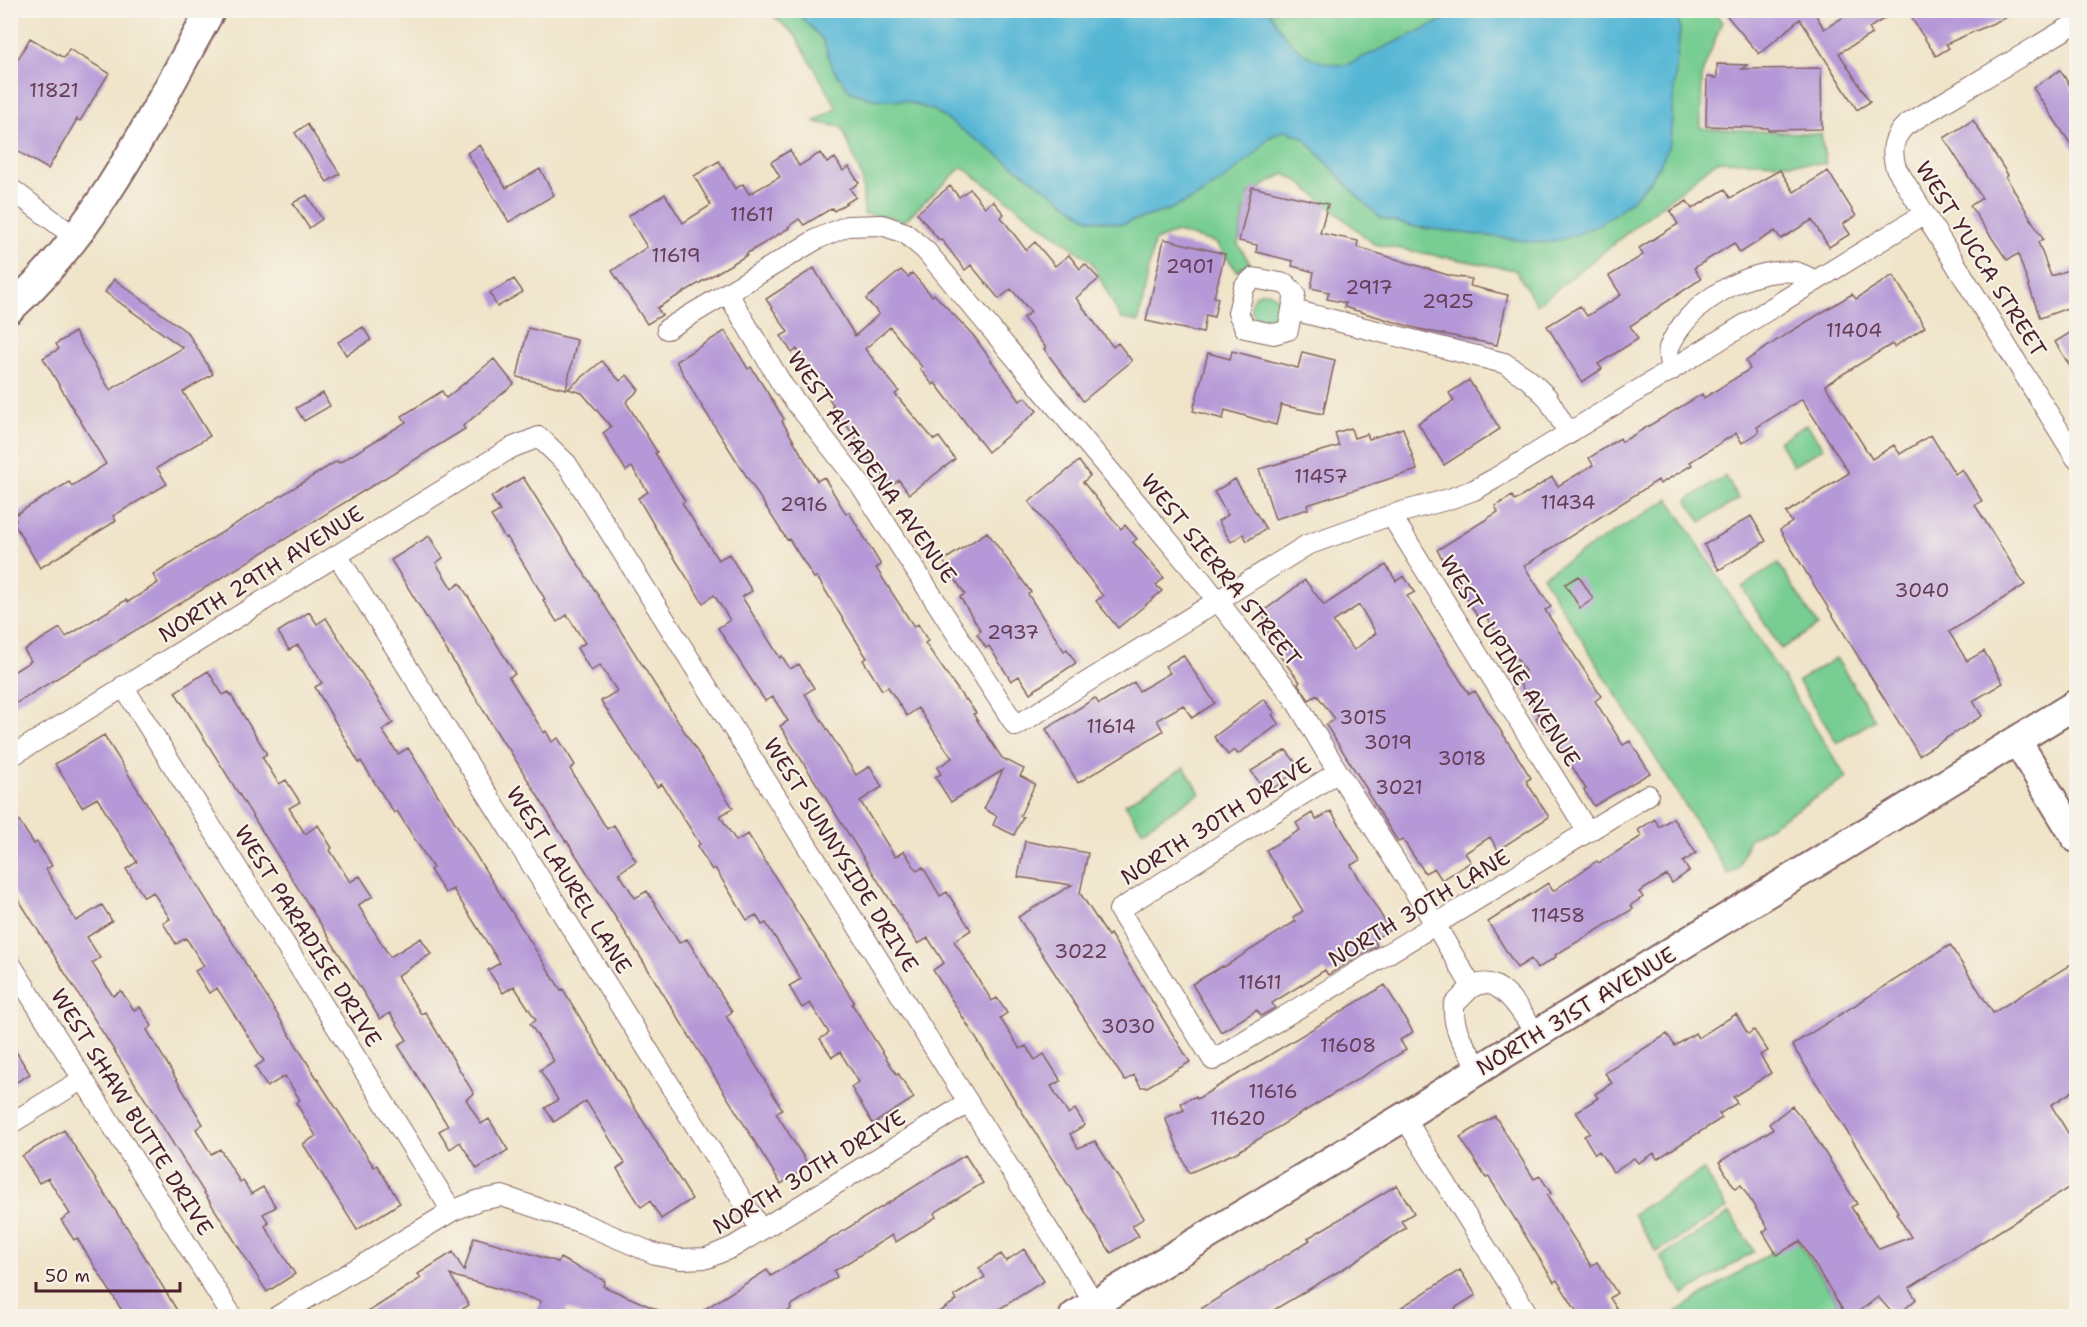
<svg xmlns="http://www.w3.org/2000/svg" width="2087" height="1327" font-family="'Shantell Sans',sans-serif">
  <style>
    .green { fill: #77cd92; stroke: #60765e; stroke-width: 1.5 }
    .water { fill: #56b7d5; stroke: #506b80; stroke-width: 1.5 }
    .building { fill: #b598d7; fill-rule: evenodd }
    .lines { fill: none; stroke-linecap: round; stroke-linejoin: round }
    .street-casing { stroke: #846462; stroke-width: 22 }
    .secondary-casing { stroke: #846462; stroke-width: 32 }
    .street { stroke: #fff; stroke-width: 20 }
    .secondary { stroke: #fff; stroke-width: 28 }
    .labels { text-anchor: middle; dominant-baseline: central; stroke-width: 4.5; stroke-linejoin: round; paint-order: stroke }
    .number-label { font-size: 20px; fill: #653d56 }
    .street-label { font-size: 22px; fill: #4a1f2b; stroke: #f7f3e8 }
  </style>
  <rect width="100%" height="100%" fill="#f7f3e8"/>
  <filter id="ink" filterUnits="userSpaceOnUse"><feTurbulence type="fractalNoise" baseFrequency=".0167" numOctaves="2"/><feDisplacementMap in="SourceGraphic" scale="12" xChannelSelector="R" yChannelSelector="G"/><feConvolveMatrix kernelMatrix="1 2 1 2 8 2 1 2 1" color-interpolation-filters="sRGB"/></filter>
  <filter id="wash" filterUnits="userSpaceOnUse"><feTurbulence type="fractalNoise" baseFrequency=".008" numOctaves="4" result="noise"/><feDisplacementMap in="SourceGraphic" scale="24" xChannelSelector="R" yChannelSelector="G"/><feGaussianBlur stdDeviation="1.35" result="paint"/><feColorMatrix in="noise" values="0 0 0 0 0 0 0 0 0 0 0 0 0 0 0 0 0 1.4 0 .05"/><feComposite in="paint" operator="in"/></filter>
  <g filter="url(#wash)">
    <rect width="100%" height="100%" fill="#f0e4c9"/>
    <path class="green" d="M768 11H1712L1722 22 1702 74 1701 128 1821 134 1826 164 1717 161 1537 305 1515 270 1374 244 1298 181 1284 174 1248 195 1238 244 1250 263 1237 271 1216 243 1176 232 1154 242 1139 322 1121 319 1091 261 962 167 903 222 891 217 864 214 862 178 842 127 814 122 837 108 795 35Z
      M1251 306a14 14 0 1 1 28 0a14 14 0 1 1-28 0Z
      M1807 424 1823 448 1793 466 1779 441Z
      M1725 476 1739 499 1701 522 1687 500Z
      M1669 499 1847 778 1749 839 1738 869 1728 874 1542 576Z
      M1778 563 1818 626 1781 649 1742 587Z
      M1836 658 1875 720 1837 743 1798 681Z
      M1184 767 1200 793 1142 830 1125 804Z
      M1703 1170 1727 1208 1657 1252 1633 1214Z
      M1730 1213 1754 1251 1684 1295 1660 1257Z
      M1795 1237 1847 1316H1680L1676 1312Z"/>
    <path class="water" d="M795 11H1269C1287 43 1306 65 1346 65L1463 11H1676L1680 29C1677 58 1674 87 1672 116 1671 125 1672 138 1668 147 1649 198 1595 236 1542 243L1416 227 1381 218 1357 196 1304 138 1285 130 1268 138 1259 150 1230 175 1197 197 1166 211 1122 224 1089 219 935 111 905 101 872 99 851 92 833 69 823 40Z"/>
    <g id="blocks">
      <path class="building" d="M1722 10H1813L1824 29 1855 10H1898L1869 28 1872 34 1839 53 1870 102 1857 110 1800 19 1759 54Z
        M1925 10H2023L1946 44 1949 48 1936 56 1912 19Z
        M30 38 64 58 69 49 109 73 80 121 77 119 48 169 10 147V73Z
        M1717 64 1747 65 1742 69 1821 68 1822 129 1768 130V128L1706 126 1707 77 1717 78Z
        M2060 70 2076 95V152L2033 88Z
        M1973 120 2008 175 2006 177 2043 239 2038 242 2051 276 2076 267V305L2040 318 2018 254 2007 260 1970 206 1982 198 1944 138Z
        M307 124 340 174 327 182 295 133Z
        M480 145 506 188 540 169 554 195 509 222 467 153Z
        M790 150 799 166 820 153 827 163 835 158 843 171 849 167 859 183 850 189 856 197 834 211 832 208 804 225 799 219 788 227 789 228 746 254 747 255 657 308 662 315 647 324 612 271 647 247 628 216 665 194 683 223 711 205 694 176 719 161 735 189 743 184 749 194 780 177 771 162Z
        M1780 170 1794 192 1828 171 1856 216 1843 224 1850 234 1829 247 1812 220 1781 239 1775 231 1740 253 1734 243 1694 268 1701 279 1630 326 1638 339 1598 364 1602 369 1582 382 1547 326 1580 306 1587 316 1621 295 1609 276 1643 255 1639 248 1678 224 1670 211 1687 201 1692 209 1725 189 1730 198Z
        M950 186 959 197 970 189 985 207 993 201 1004 214 1001 217 1026 250 1035 242 1055 266 1069 255 1080 269 1085 264 1099 279 1076 298 1113 347 1118 343 1132 361 1083 401 1044 349 1046 348 1023 318 1031 312 1011 289 999 299 971 265 965 270 941 239 939 240 917 213Z
        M1252 187 1328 204 1320 233 1358 241 1357 247 1451 276 1472 279 1470 286 1508 295 1497 345 1419 329 1344 307 1346 303 1327 299 1329 292 1311 288 1314 272 1292 266 1293 261 1256 252 1257 245 1239 241Z
        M307 195 322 219 309 228 293 203Z
        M1164 239 1225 254 1214 297 1218 298 1214 317 1206 315 1203 333 1146 321Z
        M814 268 855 336 879 314 866 299 901 270 908 277 912 273 932 296 934 294 973 335 1020 401 1025 397 1037 411 988 452 935 383 933 385 920 369 922 367 890 327 865 349 899 391 895 394 934 440 939 437 955 459 909 494 899 480 891 486 867 455 863 458 851 444 857 439 832 407 834 406 797 349 792 353 781 336 788 332 766 299Z
        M1893 275 1925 327 1894 347 1892 344 1825 385 1872 459 1894 445 1900 454 1931 435 1955 474 1962 469 1982 501 1975 505 2025 585 1949 632 1967 661 1984 651 2003 683 1973 701 1982 716 1919 755 1780 530 1792 522 1786 513 1849 473 1802 399 1757 427 1759 432 1742 443 1736 433 1690 462 1692 465 1660 484 1658 480 1524 566 1551 607 1545 610 1601 696 1595 701 1623 745 1630 741 1650 773 1594 806 1584 790 1586 789 1549 730 1545 732 1536 718 1539 715 1516 677 1525 671 1505 640 1503 642 1485 615 1479 619 1437 550 1498 512 1495 506 1512 496 1515 501 1552 477 1558 486 1593 465 1589 458 1620 438 1622 442 1702 394 1704 398 1750 369 1746 361 1782 337 1852 294 1856 299Z
        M114 279 188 333 213 374 183 392 210 436 157 468 167 484 113 516 116 521 40 568 13 522 16 520 13 516 69 482 72 486 106 464 43 358 59 349 56 344 75 332 110 390 183 348 105 292Z
        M514 279 523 292 497 307 490 293Z
        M363 327 371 340 346 355 338 342Z
        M528 328 577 340 566 389 517 377Z
        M2076 329V376L2055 342Z
        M725 331 748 369 751 367 769 395 784 419 782 421 817 481 824 477 846 514 849 512 881 565 876 568 914 627 918 624 928 641 925 643 965 700 966 699 976 713 973 714 1002 758 1024 769 1020 776 1035 784 1020 816 1023 817 1014 835 993 825 997 816 984 809 1003 770 951 802 935 777 941 774 937 768 952 758 918 708 907 716 888 687 882 690 863 660 867 658 817 577 814 578 789 539 787 540 698 400 676 361Z
        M1232 351 1298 368 1302 352 1335 360 1323 414 1281 405 1276 425 1225 410 1223 419 1193 411 1208 353 1230 359Z
        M494 359 514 384 463 426 465 429 10 707V674L31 661 24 650 60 628 66 637 126 600 128 602 158 583 153 575 337 461 339 463 406 422 402 416 442 391 446 398Z
        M602 361 620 381 627 375 639 390 626 402 657 452 655 453 685 501 682 503 718 560 729 554 752 591 742 597 780 658 782 656 790 669 799 664 814 688 805 694 856 775 870 766 882 787 860 801 895 857 904 851 917 871 923 867 940 896 947 892 971 930 954 941 992 1001 997 998 1007 1013 1000 1018 1020 1049 1026 1046 1035 1060 1044 1054 1061 1081 1051 1086 1068 1114 1075 1109 1085 1125 1070 1134 1078 1148 1095 1141 1144 1218 1132 1226 1139 1236 1111 1253 933 970 944 963 928 938 918 944 780 726 788 721 773 697 765 701 718 628 730 620 714 595 703 603 658 532 638 498 648 492 632 467 626 471 603 433 611 427 582 393 568 389Z
        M1469 380 1500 429 1444 465 1418 423 1454 401 1449 393Z
        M323 393 330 406 304 421 296 408Z
        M1351 428 1354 438 1367 434 1369 439 1403 428 1417 470 1307 505 1308 509 1275 519 1259 469 1339 446 1335 433Z
        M1079 461 1090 476 1083 482 1121 529 1125 525 1137 539 1133 542 1164 578 1156 585 1162 591 1118 628 1096 601 1103 596 1029 502Z
        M523 477 733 808 720 816 736 841 748 834 854 1002 852 1004 897 1075 898 1073 914 1098 873 1124 851 1087 859 1082 840 1052 832 1057 820 1039 829 1033 810 1003 802 1008 789 986 801 979 766 923 762 925 756 915 747 920 715 868 712 870 697 846 700 844 662 784 657 787 601 701 617 691 600 665 591 671 577 648 585 643 567 615 557 622 543 600 545 599 507 537 505 538 491 516 500 511 491 497Z
        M1235 479 1266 529 1247 541 1243 534 1231 542 1218 521 1228 515 1214 492Z
        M1751 516 1766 541 1719 570 1704 545Z
        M987 532 1031 592 1028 594 1064 651 1067 649 1076 663 1030 693 1019 676 1011 681 989 646 986 648 977 634 981 631 960 597 965 594 943 561Z
        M429 536 443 558 436 563 452 589 460 583 515 674 509 677 544 733 546 731 552 742 558 738 575 765 570 769 607 829 614 825 636 861 619 873 635 898 647 891 679 943 687 939 732 1012 726 1016 782 1109 776 1113 809 1166 781 1184 628 937 567 841 566 842 507 746 506 747 391 560Z
        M1386 565 1396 581 1404 576 1415 592 1407 596 1469 694 1475 691 1521 762 1531 778 1526 781 1549 817 1498 850 1490 837 1465 853 1471 862 1442 880 1434 868 1425 873 1403 840 1398 842 1367 792 1368 791 1326 725 1335 719 1317 695 1309 700 1298 684 1300 682 1276 651 1278 649 1266 634 1272 630 1261 613 1305 580 1324 605ZM1359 605 1376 633 1354 650 1333 622Z
        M1579 576 1593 599 1580 608 1565 584Z
        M309 612 317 624 326 618 393 723 382 730 398 754 408 748 561 990 563 989 616 1078 692 1199 661 1219 650 1201 641 1207 617 1169 625 1163 586 1101 554 1122 545 1108 558 1100 540 1070 554 1061 530 1024 536 1020 514 986 503 993 488 970 500 963 453 889 445 893 430 870 433 868 397 811 394 813 361 761 359 763 315 687 322 683 298 645 289 650 278 632Z
        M1183 655 1215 703 1192 718 1183 705 1157 720 1163 731 1078 783 1046 729 1095 698 1099 704 1134 682 1139 691 1170 673 1165 666Z
        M208 671 223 695 229 692 267 754 262 757 279 784 286 780 300 802 289 808 305 834 318 825 332 848 330 850 350 882 360 876 373 896 358 905 390 957 421 938 431 954 397 976 421 1014 425 1012 474 1094 466 1099 481 1124 489 1119 508 1150 477 1169 460 1142 450 1149 439 1131 448 1126 398 1045 407 1040 390 1013 380 1019 175 692Z
        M1264 699 1275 713 1272 715 1279 724 1238 754 1234 750 1228 755 1214 737Z
        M104 735 313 1072 374 1167 377 1165 400 1203 357 1230 303 1144 316 1136 296 1103 300 1100 285 1076 267 1087 255 1067 264 1061 217 988 209 993 195 971 204 966 186 938 176 944 163 923 170 919 153 892 144 897 126 869 137 862 97 798 82 807 55 764Z
        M1286 750 1300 768 1267 793 1251 771Z
        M10 807 34 844 37 842 52 866 46 869 76 921 102 905 112 921 87 937 100 958 92 963 113 996 121 991 134 1010 140 1007 152 1026 147 1030 203 1124 196 1129 211 1154 220 1149 240 1182 243 1180 251 1194 263 1187 276 1207 263 1214 269 1223 265 1226 295 1274 267 1292 10 886Z
        M1331 811 1360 860 1351 865 1390 930 1374 939 1377 946 1328 975 1325 970 1272 1003 1275 1008 1261 1016 1257 1010 1221 1032 1192 984 1223 966 1224 967 1296 921 1293 917 1303 911 1266 850 1300 830 1296 823 1312 813 1316 820Z
        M1673 818 1696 853 1683 862 1689 871 1672 883 1667 875 1639 892 1643 897 1631 905 1633 909 1555 955 1556 957 1537 969 1531 959 1517 968 1488 922 1548 883 1553 891 1597 861 1599 863 1642 836 1638 830 1655 819 1659 827Z
        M1025 841 1088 853 1080 893 1108 936 1110 934 1190 1062 1147 1087H1141L1134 1075 1125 1081 1018 917 1072 885 1018 877Z
        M1950 945 1993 1013 2076 961V1089L2051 1105 2076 1146V1183L1909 1288 1916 1299 1896 1317 1878 1297 1852 1317H1847L1800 1241 1777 1255 1763 1232 1768 1228 1741 1185 1735 1189 1719 1162 1773 1129 1769 1124 1792 1106 1809 1127 1857 1204 1851 1207 1879 1249 1911 1237 1896 1213 1898 1212 1792 1045Z
        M1385 985 1413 1032 1400 1040 1406 1050 1237 1152 1189 1173 1165 1118 1184 1110 1181 1103 1196 1096 1197 1099Z
        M1736 1014 1748 1034 1754 1030 1768 1051 1760 1055 1771 1073 1733 1097 1737 1103 1719 1114 1722 1118 1657 1159 1654 1153 1638 1163 1634 1158 1613 1172 1599 1151 1595 1154 1584 1136 1590 1133 1576 1112 1598 1098 1595 1094 1612 1083 1605 1073 1667 1034 1675 1046 1695 1033 1698 1038Z
        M10 1042 30 1074 10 1086Z
        M1495 1116 1534 1179 1540 1176 1551 1193 1547 1196 1591 1266 1597 1262 1617 1293 1610 1298 1622 1317H1580L1557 1280 1554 1282 1489 1177 1486 1178 1460 1137Z
        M64 1130 124 1224H125L181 1317H126L77 1238 74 1240 61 1220 70 1214 48 1178 39 1183 22 1156Z
        M965 1155 983 1183 934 1213 936 1217 896 1242 892 1235 834 1271 837 1277 790 1306 791 1309 779 1317H692L767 1270 771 1276Z
        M1397 1185 1414 1213 1401 1221 1406 1228 1346 1267 1272 1311 1275 1317H1188L1310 1240 1308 1238Z
        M474 1237 558 1262 560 1258 605 1281 603 1286 674 1317H584L567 1308 564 1317H535L541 1301 450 1275 469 1305 450 1317H360L421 1278 418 1274 453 1252 464 1271Z
        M1024 1249 1044 1281 996 1311 1000 1317H931L957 1300 954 1296 985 1277 979 1268 1001 1254 1006 1261Z
        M1460 1270 1476 1295 1455 1308 1461 1317H1386Z"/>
    </g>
  </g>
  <g filter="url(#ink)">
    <use href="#blocks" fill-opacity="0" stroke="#846462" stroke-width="1.5"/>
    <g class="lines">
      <g class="street-casing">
        <path id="street" d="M2076 23 1906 125C1892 138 1891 151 1896 168L2076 458
          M10 188 76 238
          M1253 278 1286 284 1295 294 1288 330 1274 334 1245 328 1238 313 1244 287Z
          M728 294 783 386 860 484 1016 726 1307 545 1391 515 1449 499 1474 490 1494 479 1924 214
          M1293 310 1504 363 1527 378 1547 397 1569 434
          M667 329 817 239 847 226 882 225 905 233 926 251 1202 581 1294 698 1338 772 1426 909 1472 987
          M1671 371C1670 364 1667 354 1669 348 1686 304 1748 267 1794 272 1801 273 1809 278 1816 281
          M1391 515 1588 832
          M337 555 761 1230
          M123 686 452 1211
          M10 757 511 448 539 437 567 464 1095 1304
          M1338 772 1119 910 1213 1060 1648 795
          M10 963 232 1316
          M1480 1069C1466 1048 1452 1031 1454 1005 1459 1000 1465 993 1471 988 1499 969 1523 1015 1536 1034
          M1404 1117 1529 1316
          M10 1124 83 1079
          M278 1316 452 1211 479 1200 502 1196 582 1223 655 1254 681 1259 707 1258 733 1247 968 1103"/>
      </g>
      <g class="secondary-casing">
        <path id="secondary" d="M10 309C100 227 152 115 211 10
          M2017 741 2076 838
          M1074 1316 1404 1117 1499 1057 2076 704"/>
      </g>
      <use href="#street" class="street"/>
      <use href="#secondary" class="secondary"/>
    </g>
  </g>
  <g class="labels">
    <g class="number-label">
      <text x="54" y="90">11821</text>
      <text x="752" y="214">11611</text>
      <text x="676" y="255">11619</text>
      <text x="1190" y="266">2901</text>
      <text x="1369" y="287">2917</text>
      <text x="1448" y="301">2925</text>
      <text x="1854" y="330">11404</text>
      <text x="1321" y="476">11457</text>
      <text x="1568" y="502">11434</text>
      <text x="804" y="504">2916</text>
      <text x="1922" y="590">3040</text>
      <text x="1013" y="632">2937</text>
      <text x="1363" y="717">3015</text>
      <text x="1111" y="726">11614</text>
      <text x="1388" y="742">3019</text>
      <text x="1462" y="758">3018</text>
      <text x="1399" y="787">3021</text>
      <text x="1558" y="915">11458</text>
      <text x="1081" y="951">3022</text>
      <text x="1260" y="982">11611</text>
      <text x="1128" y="1026">3030</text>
      <text x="1348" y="1045">11608</text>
      <text x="1273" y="1091">11616</text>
      <text x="1238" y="1118">11620</text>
    </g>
    <g class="street-label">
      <text transform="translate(1981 259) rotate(58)">WEST YUCCA STREET</text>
      <text transform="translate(872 467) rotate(55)">WEST ALTADENA AVENUE</text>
      <text transform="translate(1221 570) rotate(51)">WEST SIERRA STREET</text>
      <text transform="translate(261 574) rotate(-32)">NORTH 29TH AVENUE</text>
      <text transform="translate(1510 661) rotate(58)">WEST LUPINE AVENUE</text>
      <text transform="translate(1216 821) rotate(-32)">NORTH 30TH DRIVE</text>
      <text transform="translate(841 855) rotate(58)">WEST SUNNYSIDE DRIVE</text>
      <text transform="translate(569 880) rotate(58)">WEST LAUREL LANE</text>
      <text transform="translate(1419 908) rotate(-31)">NORTH 30TH LANE</text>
      <text transform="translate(308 936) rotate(58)">WEST PARADISE DRIVE</text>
      <text transform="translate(1576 1011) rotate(-31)">NORTH 31ST AVENUE</text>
      <text transform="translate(132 1112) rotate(58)">WEST SHAW BUTTE DRIVE</text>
      <text transform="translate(809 1172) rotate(-31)">NORTH 30TH DRIVE</text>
    </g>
  </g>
  <rect width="2087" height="1327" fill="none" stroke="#f7f3e8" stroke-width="36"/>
  <path d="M36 1282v9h144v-9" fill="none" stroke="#4a1f2b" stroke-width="3"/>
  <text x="45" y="1282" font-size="18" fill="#4a1f2b" stroke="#f7f3e8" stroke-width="4.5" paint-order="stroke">50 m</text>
</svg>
